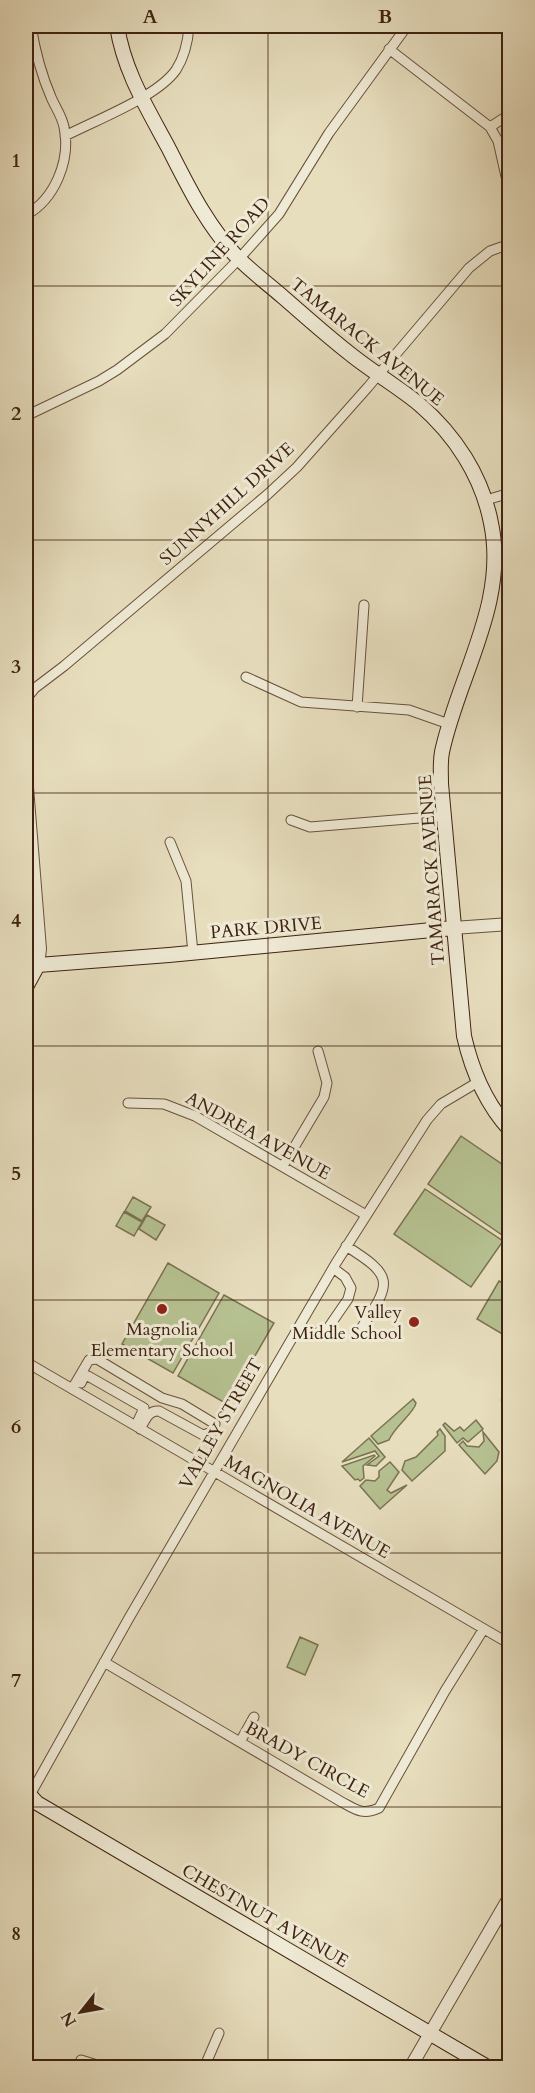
<svg xmlns="http://www.w3.org/2000/svg" width="535" height="2093" font-family="Cardo,serif">
  <style>
    .green { fill: #b6c191; stroke: #7a7250; stroke-width: 1.5 }
    .lines { fill: none; stroke-linecap: round; stroke-linejoin: round }
    .minor-casing { stroke: #69513c; stroke-width: 11 }
    .tertiary-casing { stroke: #69513c; stroke-width: 14 }
    .secondary-casing { stroke: #3f2210; stroke-width: 16 }
    .minor { stroke: #efead5; stroke-width: 9 }
    .tertiary { stroke: #efead5; stroke-width: 12 }
    .secondary { stroke: #efead5; stroke-width: 14 }
    .grid { fill: none; stroke: #3f2210; stroke-width: 1.5; stroke-opacity: 0.55 }
    .poi-dot { fill: #8f2418; stroke: #efead5; stroke-width: 2 }
    .labels { text-anchor: middle; dominant-baseline: central; stroke-width: 6; stroke-linejoin: round; paint-order: stroke }
    .street-label { font-size: 18px; fill: #3f2210; stroke: #efead5 }
    .poi-label { font-size: 18px; fill: #3f2210; stroke: #efead5; text-anchor: end }
    .neatline { fill: none; stroke: #3f2210; stroke-width: 2 }
    .grid-label { font-size: 20px; text-anchor: middle; font-weight: bold; fill: #3f2210 }
  </style>
  <rect width="100%" height="100%" fill="#e7debe"/>
  <filter id="stains"><feTurbulence type="fractalNoise" baseFrequency=".00333" numOctaves="4"/><feColorMatrix values="0 0 0 0 .2 0 0 0 0 .09 0 0 0 0 .02 0 0 0 .5 -.17"/></filter>
  <radialGradient id="worn" r=".72"><stop offset=".6" stop-color="#630" stop-opacity="0"/><stop offset="1" stop-color="#630" stop-opacity=".3"/></radialGradient>
  <path class="green" d="M461 1136 509 1169V1231L505 1237 428 1184Z
    M425 1189 503 1241 471 1287 394 1234Z
    M133 1197 151 1207 142 1221 125 1211Z
    M124 1212 142 1222 134 1236 116 1226Z
    M147 1215 165 1225 156 1240 139 1229Z
    M168 1263 219 1293 173 1373 122 1344Z
    M499 1281 509 1287V1338L477 1319Z
    M224 1295 274 1323 227 1404 178 1376Z
    M509 1372V1426C498 1408 500 1390 509 1372Z
    M413 1399 416 1403C415 1412 394 1427 389 1440L378 1444 371 1436Z
    M476 1420 483 1429 468 1442 463 1438 457 1443 443 1425 445 1423 454 1431 460 1427 464 1431Z
    M440 1429 445 1436V1451L412 1481 402 1470 405 1461 416 1457 438 1435 437 1432Z
    M483 1432 499 1452 497 1461 485 1474 459 1445 463 1441 467 1446 479 1447 484 1441Z
    M369 1438 385 1457 376 1466 367 1465 379 1456 375 1451 342 1462Z
    M374 1455 375 1456 363 1466 364 1478 360 1481 358 1479 355 1480 342 1466Z
    M390 1462 399 1472 387 1490 391 1493 407 1485 380 1509 360 1486 366 1480 375 1481 379 1477V1471Z
    M300 1637 318 1645 305 1675 287 1667Z"/>
  <g class="lines">
    <g class="minor-casing">
      <path id="minor" d="M389 49 490 127 498 141 510 194
        M490 127 510 114
        M65 136C96 120 157 97 176 70 185 56 188 41 189 26
        M26 215C55 199 71 160 64 127 62 116 55 107 51 97 41 74 35 50 31 26
        M26 416 99 381 117 370 165 334 239 259 279 214 329 133 407 26
        M486 500 510 493
        M246 677 301 702 409 710 449 724
        M26 699 35 688 64 666 268 494 297 467 368 387 469 268 490 251 510 244
        M357 707 364 605
        M291 820 310 827 444 816
        M170 842 186 881 193 953
        M128 1103 164 1104 195 1116 366 1215
        M283 1166 324 1097 327 1083 318 1051
        M346 1246C394 1276 392 1282 362 1327
        M299 1327 313 1334 326 1331 348 1299 351 1288 345 1277 333 1268
        M26 1362 510 1644
        M81 1383 85 1375 88 1376 144 1408 138 1421
        M72 1389 89 1360 97 1359 162 1398 182 1404 215 1424 212 1432 203 1435 159 1411C148 1410 145 1421 140 1429
        M104 1662 340 1801C355 1809 362 1816 379 1808L445 1691 483 1630
        M240 1742 254 1717
        M30 1795 129 1618 336 1263 427 1120 441 1104 478 1082
        M81 2060 107 2068
        M204 2068 219 2033"/>
    </g>
    <g class="tertiary-casing">
      <path id="tertiary" d="M26 775 40 949 38 965 26 966
        M453 928 510 924
        M410 2068 510 1896"/>
    </g>
    <g class="secondary-casing">
      <path id="secondary" d="M117 26C124 71 146 106 168 147 188 186 207 226 238 258 252 272 268 284 283 297 305 316 326 335 349 353 371 371 397 386 419 404 455 435 482 476 491 523 508 603 458 676 442 752 440 762 441 773 441 784L464 1036C472 1071 485 1103 510 1130
        M26 987 38 965 169 955 453 928
        M26 1791 37 1803 489 2068"/>
    </g>
    <use href="#minor" class="minor"/>
    <use href="#tertiary" class="tertiary"/>
    <use href="#secondary" class="secondary"/>
  </g>
  <path class="grid" d="M268 26V2068M26 286H510M26 540H510M26 793H510M26 1046H510M26 1300H510M26 1553H510M26 1807H510"/>
  <g class="poi-dot">
    <circle cx="162" cy="1309" r="6"/>
    <circle cx="414" cy="1322" r="6"/>
  </g>
  <g class="labels">
    <g class="street-label">
      <text transform="translate(220 252) rotate(-48)">SKYLINE ROAD</text>
      <text transform="translate(367 342) rotate(39)">TAMARACK AVENUE</text>
      <text transform="translate(227 504) rotate(-42)">SUNNYHILL DRIVE</text>
      <text transform="translate(432 870) rotate(-94)">TAMARACK AVENUE</text>
      <text transform="translate(266 928) rotate(-5)">PARK DRIVE</text>
      <text transform="translate(258 1136) rotate(29)">ANDREA AVENUE</text>
      <text transform="translate(221 1424) rotate(-60)">VALLEY STREET</text>
      <text transform="translate(307 1507) rotate(30)">MAGNOLIA AVENUE</text>
      <text transform="translate(307 1760) rotate(29)">BRADY CIRCLE</text>
      <text transform="translate(265 1916) rotate(30)">CHESTNUT AVENUE</text>
    </g>
    <g class="poi-label">
      <text x="402" y="1312">Valley<tspan x="402" dy="21">Middle School</tspan></text>
      <text x="162" y="1329" text-anchor="middle">Magnolia<tspan x="162" dy="21">Elementary School</tspan></text>
    </g>
  </g>
  <rect width="535" height="2093" fill="none" stroke="#e7debe" stroke-width="66"/>
  <g transform="translate(81 2012) rotate(239)" stroke="#efead5" stroke-width="4.5" paint-order="stroke">
  <path d="M0-4.5L10 22L0 15L-10 22Z" fill="#3f2210"/>
  <text y="-9" font-size="16" font-weight="bold" text-anchor="middle" fill="#3f2210">N</text>
  </g>
  <rect x="33" y="33" width="469" height="2027" class="neatline"/>
  <g class="grid-label">
    <text x="150" y="23">A</text>
    <text x="385" y="23">B</text>
    <text x="16" y="167">1</text>
    <text x="16" y="420">2</text>
    <text x="16" y="673">3</text>
    <text x="16" y="927">4</text>
    <text x="16" y="1180">5</text>
    <text x="16" y="1433">6</text>
    <text x="16" y="1687">7</text>
    <text x="16" y="1940">8</text>
  </g>
  <rect width="100%" height="100%" filter="url(#stains)"/>
  <rect width="100%" height="100%" fill="url(#worn)"/>
</svg>
